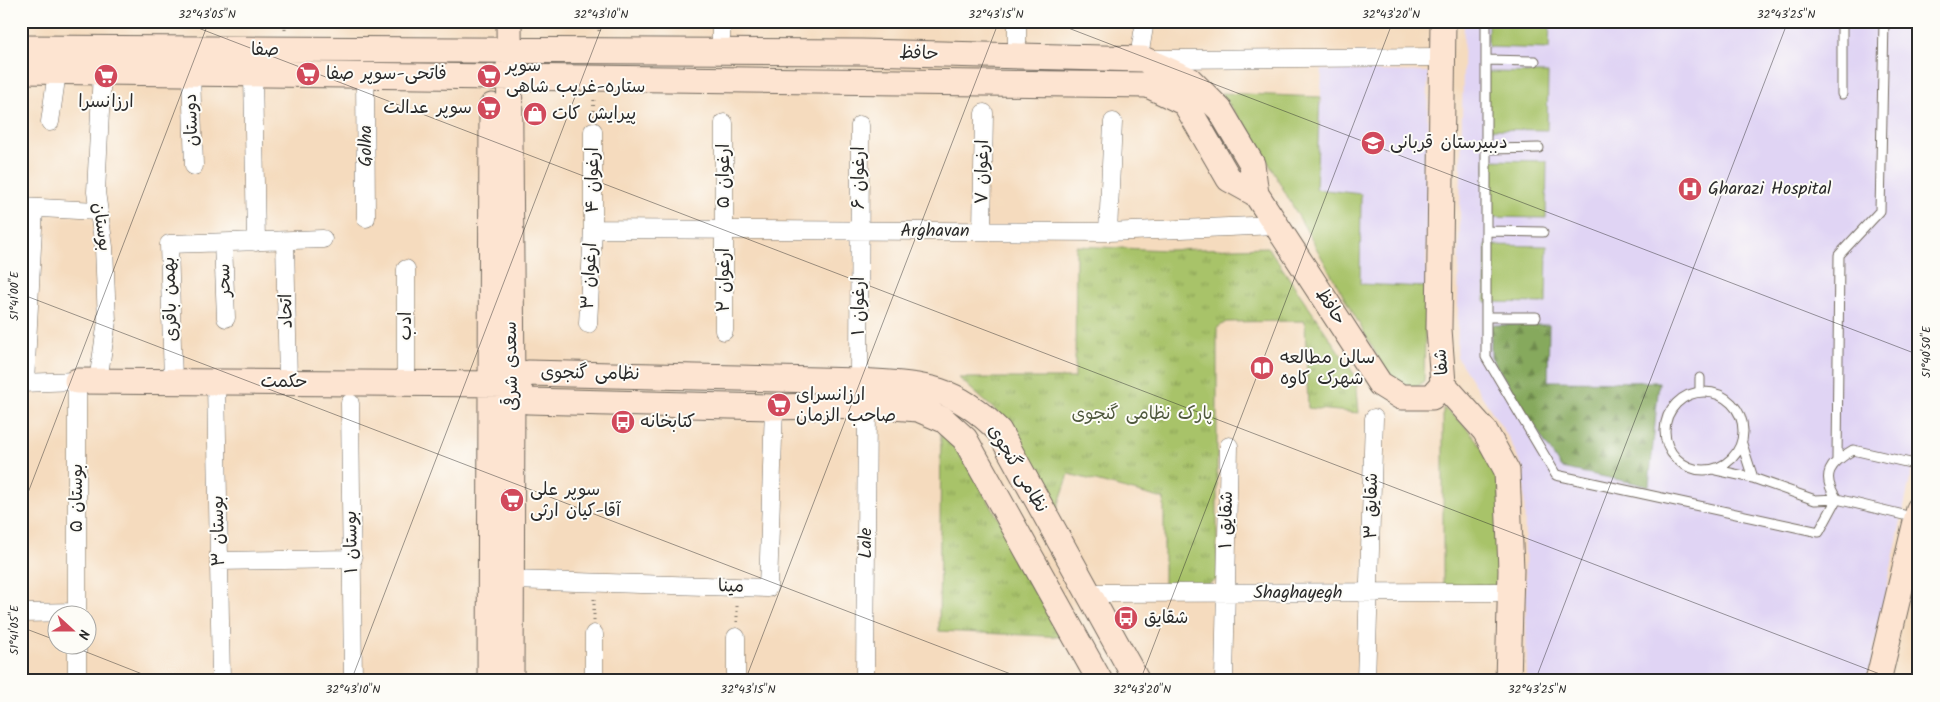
<svg xmlns="http://www.w3.org/2000/svg" width="1940" height="702" font-family="Kalam,'Playpen Sans Arabic',sans-serif">
  <style>
    .built { fill: #e0d4f4 }
    .green { fill: #a8c369; stroke: #6a774a }
    .forest { fill: url(#forest-firs); stroke: #586a44 }
    .park { fill: url(#park-tufts); stroke: #6a774a }
    .lines { fill: none; stroke-linecap: round; stroke-linejoin: round }
    .lane-casing { stroke: #72695e; stroke-width: 11 }
    .street-casing { stroke: #72695e; stroke-width: 19 }
    .secondary-casing { stroke: #72695e; stroke-width: 27 }
    .path { stroke: #72695e; stroke-width: 3; stroke-dasharray: 1 4; stroke-linecap: butt }
    .lane { stroke: #fff; stroke-width: 9 }
    .street { stroke: #fff; stroke-width: 18 }
    .secondary { stroke: #fde4d1; stroke-width: 25 }
    .ticks { fill: none; stroke: #2b2b2b; stroke-width: 1; stroke-opacity: 0.45 }
    .labels { text-anchor: middle; dominant-baseline: central; stroke-width: 4; stroke-linejoin: round; paint-order: stroke }
    .street-label { font-size: 18px; fill: #2b2b2b; stroke: #fdfcf7 }
    .poi-label { font-size: 18px; fill: #2b2b2b; stroke: #fdfcf7; text-anchor: start }
    .park-label { font-size: 18px; fill: #50593e; stroke: #fdfcf7 }
    .neatline { fill: none; stroke: #2b2b2b; stroke-width: 2 }
    .ticks-label { font-size: 12px; text-anchor: middle; fill: #2b2b2b }
  </style>
  <defs>
    <pattern id="forest-firs" width="22" height="20" patternUnits="userSpaceOnUse" patternTransform="scale(1.25)"><rect width="22" height="20" fill="#86a95d"/><path d="M5 1l3.5 6h-7zM16 11l3.5 6h-7z" fill="#6e8a4d"/></pattern>
    <pattern id="park-tufts" width="24" height="20" patternUnits="userSpaceOnUse" patternTransform="scale(1.25)"><rect width="24" height="20" fill="#a8c369"/><path d="M3 7l-1-3M5 7V3M7 7l1-3M15 17l-1-3M17 17v-4M19 17l1-3" fill="none" stroke="#899f57"/></pattern>
  </defs>
  <rect width="100%" height="100%" fill="#fdfcf7"/>
  <filter id="ink" filterUnits="userSpaceOnUse"><feTurbulence type="fractalNoise" baseFrequency=".02" numOctaves="2"/><feDisplacementMap in="SourceGraphic" scale="10" xChannelSelector="R" yChannelSelector="G"/><feConvolveMatrix kernelMatrix="1 2 1 2 8 2 1 2 1" color-interpolation-filters="sRGB"/></filter>
  <filter id="wash" filterUnits="userSpaceOnUse"><feTurbulence type="fractalNoise" baseFrequency=".0096" numOctaves="4" result="noise"/><feDisplacementMap in="SourceGraphic" scale="20" xChannelSelector="R" yChannelSelector="G"/><feGaussianBlur stdDeviation="1.12" result="paint"/><feColorMatrix in="noise" values="0 0 0 0 0 0 0 0 0 0 0 0 0 0 0 0 0 1.4 0 .05"/><feComposite in="paint" operator="in"/></filter>
  <g filter="url(#wash)">
    <rect width="100%" height="100%" fill="#f5dbbe"/>
    <path class="built" d="M1464 21H1919V437L1867 681H1527L1524 470 1508 437 1457 357Z
      M1322 70 1428 72 1426 287 1360 284 1361 194 1316 189Z"/>
    <path class="green" d="M1488 21H1550L1549 49 1488 47Z
      M1487 72 1548 73 1547 130 1486 129Z
      M1221 93 1320 97 1316 189 1361 194 1360 284 1426 287 1424 382 1416 387 1399 383 1384 368 1264 155Z
      M1486 160 1547 161 1546 218 1485 217Z
      M1486 245 1547 246 1546 303 1485 302Z
      M1443 408C1467 422 1495 460 1499 489 1502 521 1501 554 1502 586L1443 585Z"/>
    <path class="forest" d="M1491 325H1549L1548 381 1659 382 1649 486 1561 468 1491 357Z"/>
    <path class="park" d="M1076 246 1167 250 1268 247 1356 377 1359 413 1308 408 1305 321 1226 322 1217 328V579L1207 585H1164V499L1069 474 1055 515 1005 419 959 378H1075Z
      M941 430 971 471 1067 637 939 631Z"/>
  </g>
  <g filter="url(#ink)">
    <g class="lines">
      <g class="lane-casing">
        <path id="lane" d="M1486 21V357L1556 475 1819 532 1837 499
          M1486 60 1535 61
          M1842 94V21
          M1486 149 1539 148
          M1486 231 1543 232
          M1486 317H1536
          M1665 431a39 39 0 1 1 78 0a39 39 0 1 1-78 0Z
          M1700 392V378
          M1837 459 1839 255 1880 211 1884 21
          M1716 470 1753 478 1742 444
          M1753 478 1815 500 1837 499
          M1916 518 1837 499C1820 475 1830 463 1853 450L1919 465"/>
      </g>
      <g class="street-casing">
        <path id="street" d="M1017 21V56
          M1141 45 1145 21
          M721 52V21
          M1151 59 1443 57
          M191 73 194 166
          M253 73 256 242
          M365 74 366 218
          M50 122 57 72
          M21 207 97 211
          M593 229 1108 232 1277 225
          M982 231 984 113
          M1108 232 1113 122
          M285 241 288 382
          M223 243 226 318
          M588 324 593 229V131
          M724 331V123
          M98 381 107 321 104 247 96 192 102 72
          M173 381 169 244 323 239
          M216 381 221 681
          M859 381 860 125
          M21 383 77 381V614
          M25 383 34 208
          M406 383V269
          M350 403 353 681
          M219 561 353 559
          M512 580 768 588 774 407
          M1086 593 1510 592
          M21 613 77 612
          M594 634V681
          M77 681V644
          M736 681V637
          M865 681 867 405
          M1224 681 1229 446
          M1366 681 1374 418"/>
      </g>
      <g class="secondary-casing">
        <path id="secondary" d="M509 21 512 385 511 681
          M1443 21 1439 329 1443 384 1485 431 1507 471 1511 570 1508 681
          M21 48 862 52 1143 59 1190 80 1220 110 1252 164 1256 194 1380 384 1401 397H1432L1443 384
          M21 71 1148 85 1185 103 1229 179 1256 194
          M77 381 507 384
          M512 385 528 373 859 381C922 385 953 384 999 431L1137 681
          M512 385 528 401 774 407 867 405 918 409 944 420 965 439 1100 681
          M490 681 492 106
          M1878 681 1919 509"/>
      </g>
      <path class="path" d="M285 30V21
        M599 31V21
        M593 116 594 98
        M594 620V597
        M737 622V603"/>
      <use href="#lane" class="lane"/>
      <use href="#street" class="street"/>
      <use href="#secondary" class="secondary"/>
    </g>
  </g>
  <path class="ticks" d="M180 21 1898 681M1050 21 1919 355M21 294 1029 681M21 511 209 21M21 627 58 641M66 644 160 681M351 681 604 21M745 681 999 21M1140 681 1393 21M1535 681 1788 21"/>
  <defs>
    <g id="supermarket-disc" transform="scale(1.25)"><circle r="9.5" fill="#d1495b" stroke="#fdfcf7"/><path d="M-6-5.5h2.5l.6 2H6L4.5 2H-2.5L-4.4-4H-6ZM-1.5 3.2a1.3 1.3 0 1 0 .1 0ZM3 3.2a1.3 1.3 0 1 0 .1 0Z" fill="#fff"/></g>
    <g id="shop-disc" transform="scale(1.25)"><circle r="9.5" fill="#d1495b" stroke="#fdfcf7"/><path d="M-5-2.5h2.3a2.7 3.5 0 0 1 5.4 0H5L5.5 6h-11ZM-1.5-2.5h3a1.5 2.3 0 0 0-3 0Z" fill="#fff"/></g>
    <g id="school-disc" transform="scale(1.25)"><circle r="9.5" fill="#d1495b" stroke="#fdfcf7"/><path d="M0-5L7-2L0 1L-7-2ZM-4 1L0 2.5L4 1V4Q0 6-4 4Z" fill="#fff"/></g>
    <g id="hospital-disc" transform="scale(1.25)"><circle r="9.5" fill="#d1495b" stroke="#fdfcf7"/><path d="M-5-5h3v3.5h4V-5h3V5h-3V1.5h-4V5h-3Z" fill="#fff"/></g>
    <g id="library-disc" transform="scale(1.25)"><circle r="9.5" fill="#d1495b" stroke="#fdfcf7"/><path d="M-6-4Q-3-5.5-.7-3.5V5Q-3 3-6 4ZM6-4Q3-5.5 .7-3.5V5Q3 3 6 4Z" fill="#fff"/></g>
    <g id="bus-disc" transform="scale(1.25)"><circle r="9.5" fill="#d1495b" stroke="#fdfcf7"/><path d="M-5-6H5V4H4V6H2V4H-2V6H-4V4H-5ZM-3.5-4V0h7V-4ZM-3.5 1.2v1.5H-2V1.2ZM2 1.2v1.5H3.5V1.2Z" fill="#fff"/></g>
  </defs>
  <g fill-rule="evenodd">
    <use href="#supermarket-disc" x="308" y="74"/>
    <use href="#supermarket-disc" x="106" y="76"/>
    <use href="#supermarket-disc" x="489" y="76"/>
    <use href="#supermarket-disc" x="489" y="108"/>
    <use href="#shop-disc" x="535" y="114"/>
    <use href="#school-disc" x="1373" y="143"/>
    <use href="#hospital-disc" x="1690" y="189"/>
    <use href="#library-disc" x="1262" y="368"/>
    <use href="#supermarket-disc" x="779" y="405"/>
    <use href="#bus-disc" x="623" y="422"/>
    <use href="#supermarket-disc" x="512" y="500"/>
    <use href="#bus-disc" x="1126" y="618"/>
  </g>
  <g class="labels">
    <g class="street-label">
      <text x="265" y="50">صفا</text>
      <text transform="translate(919 54) rotate(2)">حافظ</text>
      <text transform="translate(192 120) rotate(-92)">دوستان</text>
      <text transform="translate(366 146) rotate(-90)">Golha</text>
      <text transform="translate(983 172) rotate(-89)">ارغوان ۷</text>
      <text transform="translate(724 176) rotate(-90)">ارغوان ۵</text>
      <text transform="translate(859 178) rotate(-90)">ارغوان ۶</text>
      <text transform="translate(593 180) rotate(-90)">ارغوان ۴</text>
      <text transform="translate(101 227) rotate(82)">بوستان</text>
      <text x="935" y="231">Arghavan</text>
      <text transform="translate(590 276) rotate(-87)">ارغوان ۳</text>
      <text transform="translate(225 280) rotate(-92)">سحر</text>
      <text transform="translate(724 280) rotate(-90)">ارغوان ۲</text>
      <text transform="translate(171 299) rotate(-92)">بهمن باقری</text>
      <text transform="translate(859 306) rotate(-90)">ارغوان ۱</text>
      <text transform="translate(1330 307) rotate(57)">حافظ</text>
      <text transform="translate(287 311) rotate(-91)">اتحاد</text>
      <text transform="translate(406 326) rotate(-90)">ادب</text>
      <text transform="translate(1442 362) rotate(-95)">شفا</text>
      <text transform="translate(512 366) rotate(-91)">سعدی شرقی</text>
      <text transform="translate(590 374) rotate(1)">نظامی گنجوی</text>
      <text x="284" y="382">حکمت</text>
      <text transform="translate(1017 469) rotate(59)">نظامی گنجوی</text>
      <text transform="translate(77 498) rotate(-90)">بوستان ۵</text>
      <text transform="translate(1372 506) rotate(-89)">شقایق ۳</text>
      <text transform="translate(1227 520) rotate(-89)">شقایق ۱</text>
      <text transform="translate(219 531) rotate(-91)">بوستان ۳</text>
      <text transform="translate(352 542) rotate(-91)">بوستان ۱</text>
      <text transform="translate(866 543) rotate(-90)">Lale</text>
      <text transform="translate(731 587) rotate(1)">مینا</text>
      <text x="1298" y="593">Shaghayegh</text>
    </g>
    <g class="poi-label">
      <text x="506" y="66">سوپر<tspan x="506" dy="21">ستاره-غریب شاهی</tspan></text>
      <text x="326" y="74">فاتحی-سوپر صفا</text>
      <text x="106" y="102" text-anchor="middle">ارزانسرا</text>
      <text x="472" y="108" text-anchor="end">سوپر عدالت</text>
      <text x="552" y="114">پیرایش کات</text>
      <text x="1390" y="143">دببیرستان قربانی</text>
      <text x="1708" y="189">Gharazi Hospital</text>
      <text x="1280" y="358">سالن مطالعه<tspan x="1280" dy="21">شهرک کاوه</tspan></text>
      <text x="796" y="395">ارزانسرای<tspan x="796" dy="21">صاحب الزمان</tspan></text>
      <text x="640" y="422">کتابخانه</text>
      <text x="530" y="490">سوپر علی<tspan x="530" dy="21">آقا-کیان ارثی</tspan></text>
      <text x="1144" y="618">شقایق</text>
    </g>
    <g class="park-label">
      <text x="1142" y="414">پارک نظامی گنجوی</text>
    </g>
  </g>
  <rect width="1940" height="702" fill="none" stroke="#fdfcf7" stroke-width="55"/>
  <g transform="translate(72 630) rotate(111)"><circle r="24" fill="#fdfcf7" stroke="#a9a8a5"/>
  <path d="M0-4L9 19L0 12L-9 19Z" fill="#d1495b"/>
  <text y="-8" font-size="14" font-weight="bold" text-anchor="middle" fill="#2b2b2b">N</text>
  </g>
  <rect x="28" y="28" width="1884" height="646" class="neatline"/>
  <g class="ticks-label">
    <text x="207" y="18">32°43'05"N</text>
    <text x="601" y="18">32°43'10"N</text>
    <text x="996" y="18">32°43'15"N</text>
    <text x="1391" y="18">32°43'20"N</text>
    <text x="1786" y="18">32°43'25"N</text>
    <text transform="translate(14 296) rotate(-90)" y="4">51°41'00"E</text>
    <text transform="translate(1926 352) rotate(-90)" y="4">51°40'50"E</text>
    <text transform="translate(14 630) rotate(-90)" y="4">51°41'05"E</text>
    <text x="353" y="693">32°43'10"N</text>
    <text x="748" y="693">32°43'15"N</text>
    <text x="1142" y="693">32°43'20"N</text>
    <text x="1537" y="693">32°43'25"N</text>
  </g>
</svg>
